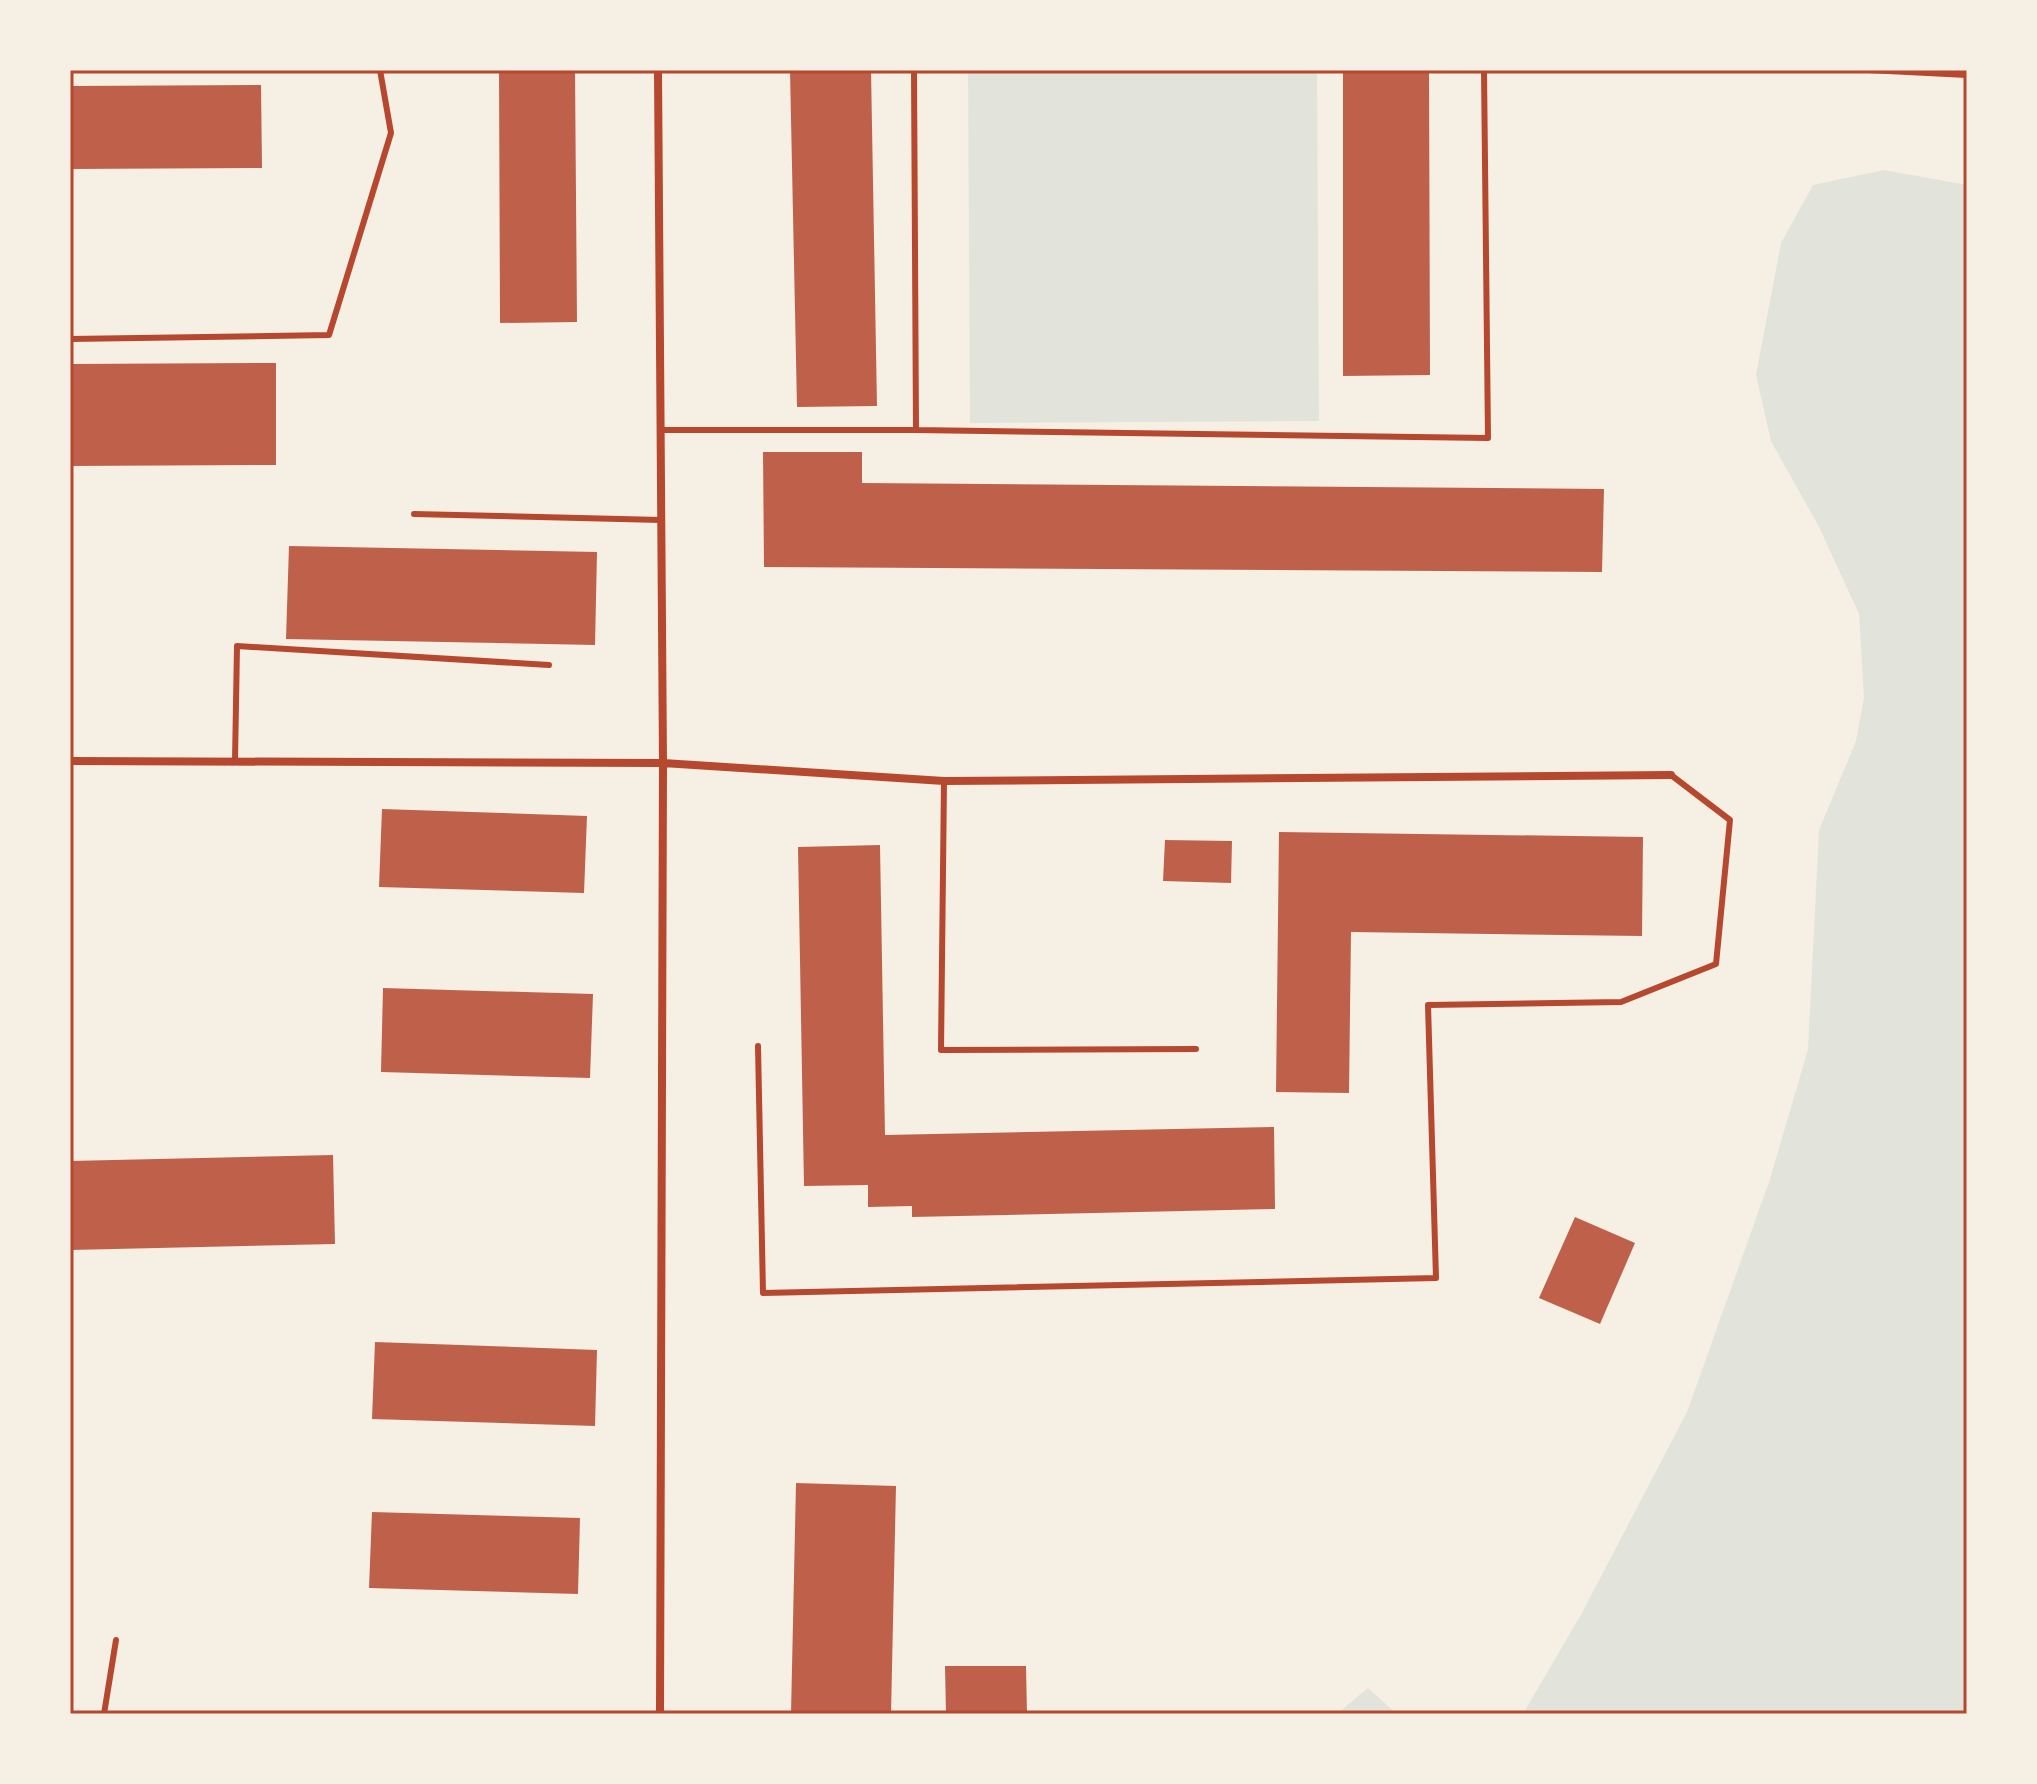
<svg xmlns="http://www.w3.org/2000/svg" width="2037" height="1784" font-family="Commissioner,sans-serif">
  <style>
    .green { fill: #e2e4dc }
    .building { fill: #bf614a }
    .lines { fill: none; stroke-linecap: round; stroke-linejoin: round }
    .service { stroke: #b5482f; stroke-width: 6 }
    .minor { stroke: #b5482f; stroke-width: 8 }
    .neatline { fill: none; stroke: #b5482f; stroke-width: 3 }
  </style>
  <rect width="100%" height="100%" fill="#f6efe4"/>
  <path class="green" d="M968 70H1317L1319 421 970 423Z
    M1884 170 1967 185V1714H1523L1583 1611 1687 1412 1770 1179 1808 1049 1819 830 1856 741 1864 698 1859 614 1819 527 1771 441 1756 375 1781 243 1813 185Z
    M1368 1688 1397 1714H1338L1339 1712Z"/>
  <path class="building" d="M499 70H575L577 322 500 323Z
    M790 70H871L877 406 797 407Z
    M1343 70H1429L1430 375 1343 376Z
    M261 85 262 168 70 169V86Z
    M276 363V465L70 466V364Z
    M763 452H862V483L1604 489 1602 572 764 567Z
    M289 546 597 552 595 645 286 639Z
    M382 809 587 816 584 893 379 887Z
    M1279 832 1643 837 1642 936 1351 932 1349 1093 1276 1092Z
    M1165 840 1232 841 1231 883 1163 881Z
    M880 845 885 1135 1274 1127 1275 1209 912 1217V1206L868 1207V1185L804 1186 798 847Z
    M383 988 593 994 590 1078 381 1072Z
    M333 1155 335 1244 70 1250V1161Z
    M1575 1217 1635 1243 1600 1324 1539 1298Z
    M375 1342 597 1350 595 1426 372 1419Z
    M796 1483 896 1486 891 1714H791Z
    M372 1512 580 1518 578 1594 369 1588Z
    M945 1666H1026L1027 1714H946Z"/>
  <g class="lines">
    <path class="service" d="M914 70 916 430
      M1868 70 1967 75
      M70 339 329 335 391 133 380 70
      M660 430H916L1488 438 1484 70
      M414 514 661 520
      M235 761 237 646 549 665
      M944 781 941 1050 1196 1049
      M758 1046 763 1293 1436 1278 1428 1005 1621 1002 1716 964 1730 820 1671 775
      M104 1714 116 1640"/>
    <path class="minor" d="M658 70 663 763 660 1714
      M70 761 663 763 944 781 1671 775"/>
  </g>
  <rect width="2037" height="1784" fill="none" stroke="#f6efe4" stroke-width="144"/>
  <rect x="72" y="72" width="1893" height="1640" class="neatline"/>
</svg>
